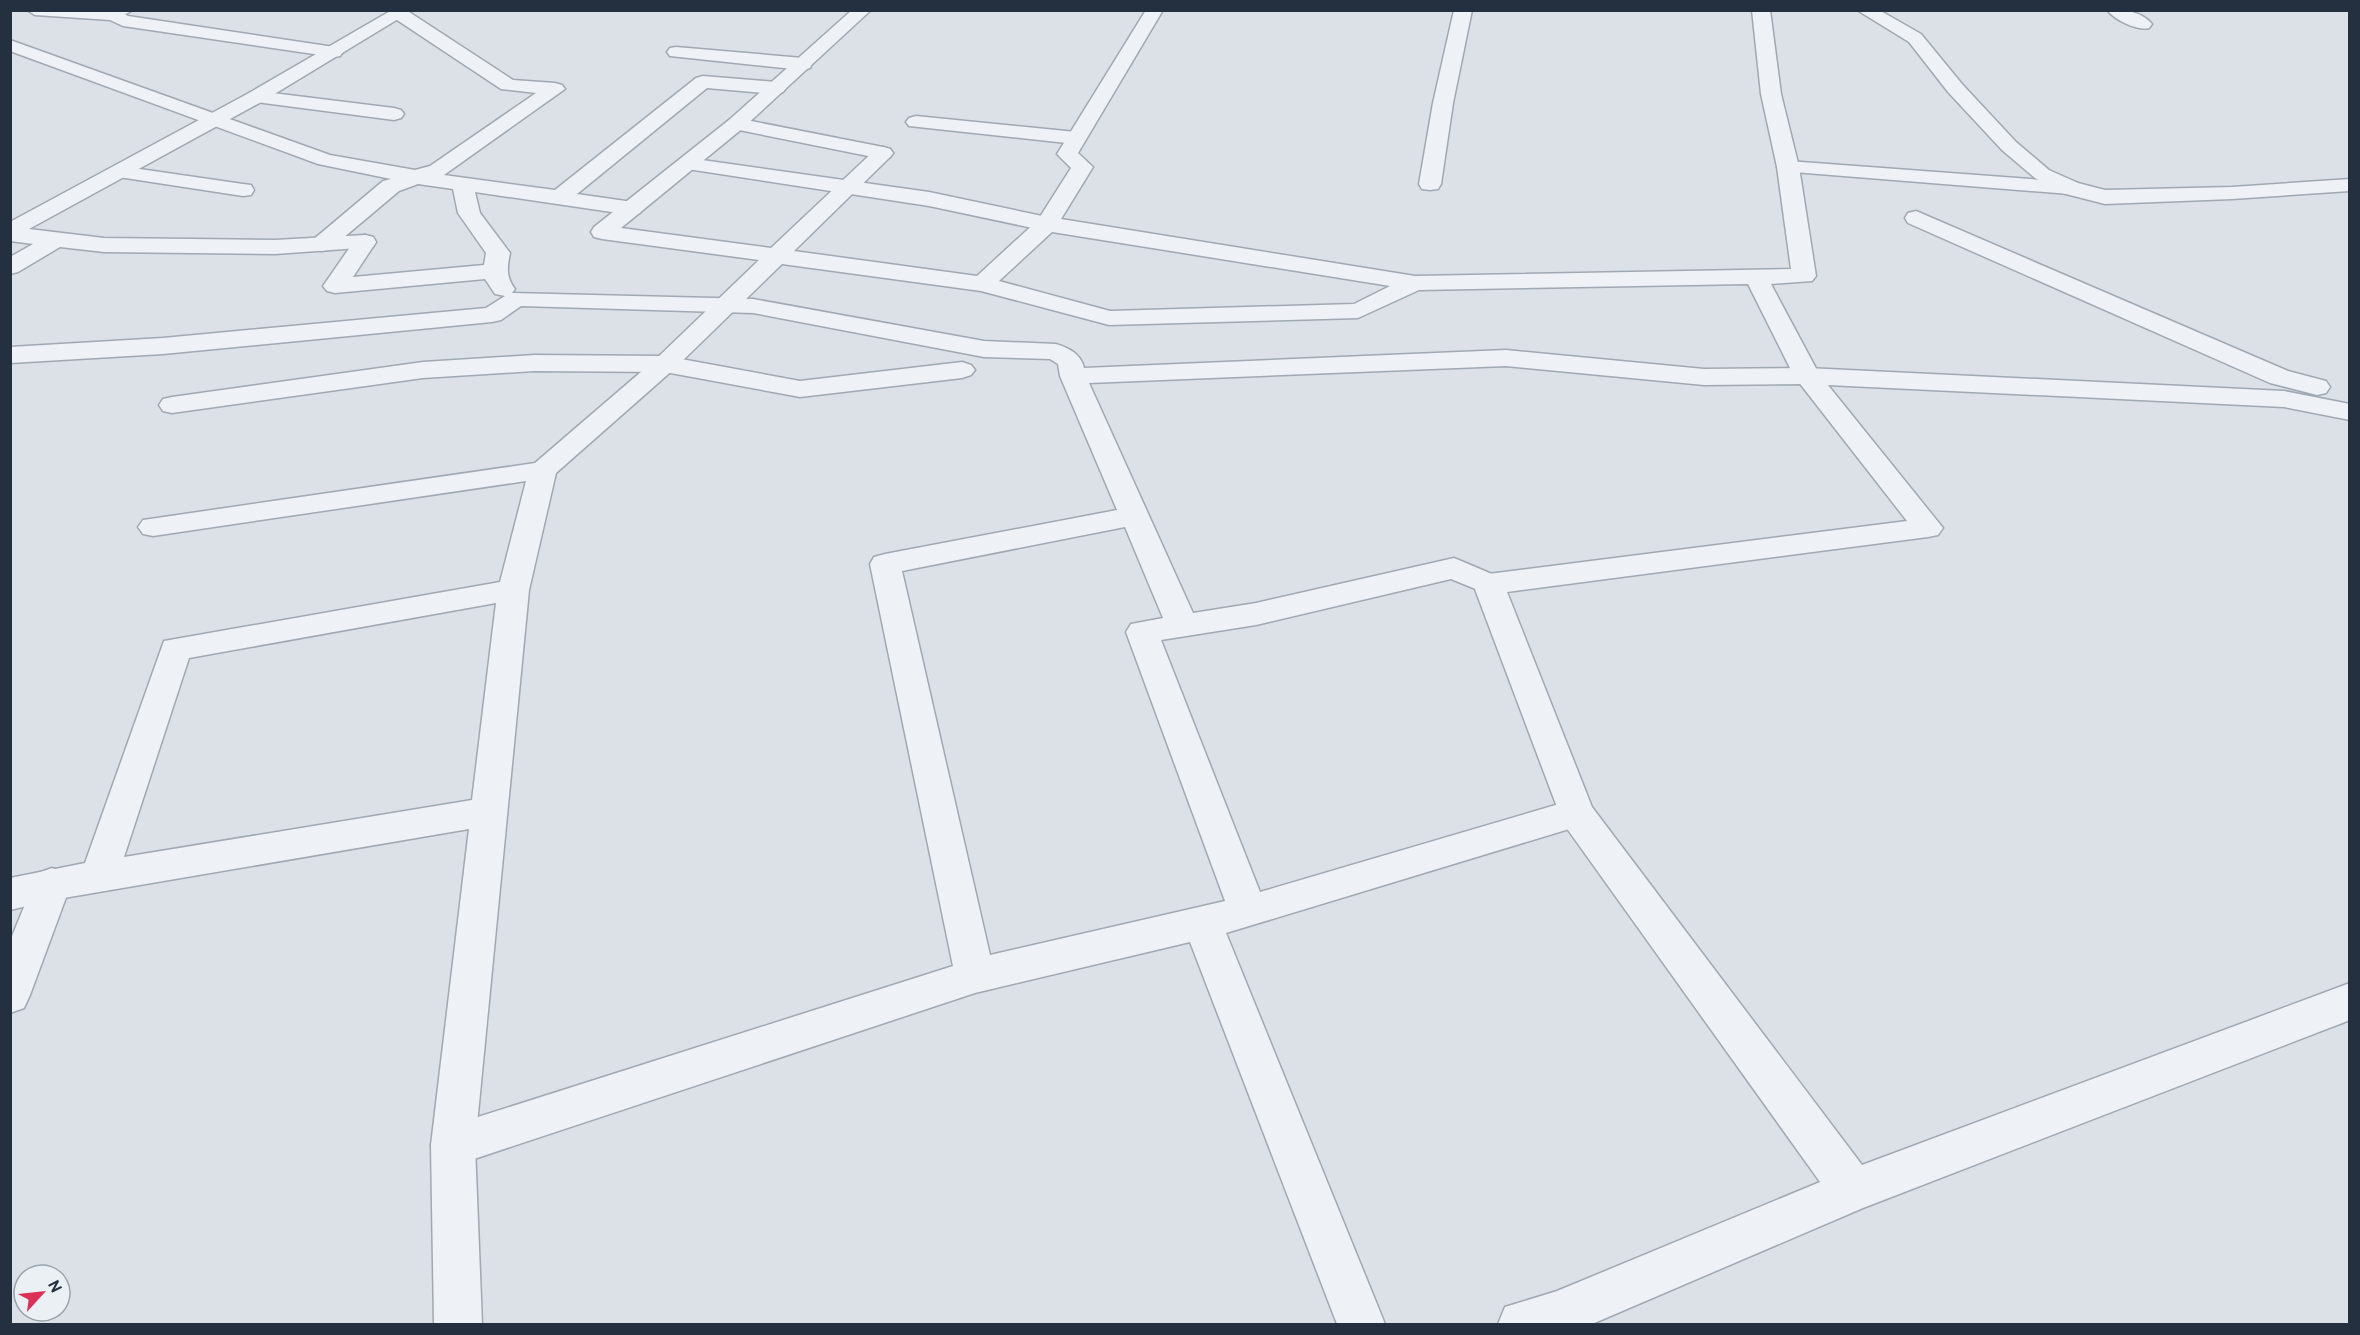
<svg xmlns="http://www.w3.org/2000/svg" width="2360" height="1335" font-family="Overpass,sans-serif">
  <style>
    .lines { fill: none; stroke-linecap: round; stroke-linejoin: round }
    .service-casing { stroke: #a0a8b1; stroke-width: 3 }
    .minor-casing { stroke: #a0a8b1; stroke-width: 3 }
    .service { fill: #eef1f5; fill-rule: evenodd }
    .minor { fill: #eef1f5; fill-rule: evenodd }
  </style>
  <rect width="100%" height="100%" fill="#dbe1e7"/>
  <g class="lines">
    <g class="service-casing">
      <path id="service" d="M27 10H118L128 16 334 47 340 48 343 52 340 56 334 57 123 26 110 20 35 15Z
        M394 10H406L513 80 555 83 562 85 565 89 444 175 555 190 696 78 703 76 776 82 783 84 786 88 783 92 776 94 707 88 577 194 640 203 643 208 640 213 632 215 475 192 480 213 510 253C507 268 506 277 515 289L512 293 753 299 984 341 1056 344C1069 348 1081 354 1084 368L1506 350 1704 369 1807 368 2284 391 2350 404V420L2284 407 1807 384 1704 385 1506 366 1089 383 1193 613 1256 603 1454 558 1499 577 1503 584 1499 591 1488 594 1451 579 1256 625 1161 640 1260 892 1576 799 1589 803 1594 813 1589 823 1226 933 1385 1324H1337L1190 942 975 993 453 1166 437 1160 431 1145 437 1130 953 966 870 564 874 557 885 554 1117 510 1060 376 1058 364 1050 359 984 357 753 313 521 306 501 320 492 322 163 354 10 363V347L163 338 486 308 505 296 495 294 485 279 335 293 327 291 323 286 357 237 365 235 373 237 376 242 353 277 484 265 486 253 458 213 453 189 418 184 399 191 330 249 322 251 314 249 311 244 314 239 383 181 391 179 318 164 10 51V40L330 155 415 170 430 166 536 93 501 89 394 18 391 14ZM1125 527 1163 618 1131 624 1126 632 1225 901 990 955 902 571Z
        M676 47 803 58 810 60 812 64 810 68 803 70 670 56 667 52 670 48Z
        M256 91 394 108 401 110 404 114 401 118 394 120 249 101 246 97 249 93Z
        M916 116 1076 132 1083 134 1086 138 1083 142 1076 144 909 126 906 122 909 118Z
        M736 118 883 147 890 149 893 153 890 157 883 159 729 128 726 124 729 120Z
        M688 158 929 192 1047 217 1055 219 1058 224 1055 229 1047 231 929 206 681 168 678 164 681 160Z
        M1788 161 2070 182 2078 183 2081 188 2078 193 2070 194 1781 171 1777 167 1781 163Z
        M119 166 243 184 251 185 254 190 251 195 243 196 112 176 108 172 112 168Z
        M1916 211 2288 371 2326 381 2330 387 2326 393 2317 395 2270 383 1908 223 1905 218 1908 213Z
        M534 355 665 356 800 381 962 362 971 365 975 370 971 375 962 378 800 397 665 372 534 371 423 378 172 413 163 411 159 405 163 399 172 397 423 362Z
        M52 868 66 873 71 884 30 995 24 1008 10 1013V941L38 873Z"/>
    </g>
    <g class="minor-casing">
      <path id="minor" d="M133 10 115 20 109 19 106 15 111 10Z
        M392 10H413L263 101 29 229 104 238 275 240 365 235 373 237 376 242 373 247 275 254 104 252 60 247 18 272 10 274V257L33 244 10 241V222L249 93Z
        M852 10H871L743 128 621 228 771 248 876 149 883 147 890 149 893 153 890 157 794 251 977 276 1038 220 1071 168 1057 154 1146 10H1163L1078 153 1093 167 1061 219 1415 276 1791 269 1777 167 1761 94 1752 10H1770L1781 94 1799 167 1816 276 1812 281 1771 284 1819 374 1943 528 1938 535 1928 537 1507 592 1592 807 1862 1165 2350 983V1020L1863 1208 1592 1324H1498L1505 1307 1557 1291 1820 1182 1563 823 1473 584 1477 577 1488 574 1907 521 1794 376 1748 284 1419 290 1358 318 1109 325 981 291 782 264 674 369 556 473 529 590 475 1145 482 1324H434L431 1145 469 829 52 900 10 910V878L85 863 164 641 500 582 526 481 153 536 143 534 138 527 143 520 535 463 656 359 759 260 602 239 594 237 591 232 594 227 729 120ZM1052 232 1390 286 1354 304 1110 311 999 281ZM496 603 472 800 124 857 189 658Z
        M1454 10H1472L1453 103 1441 184 1438 189 1430 190 1422 189 1419 184 1433 103Z
        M1857 10H1879L1921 34 1962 84 2016 142 2049 170 2078 183 2105 190 2232 187 2350 179V191L2232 199 2105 204 2062 193 2035 178 2002 150 1948 92 1909 42Z
        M2107 10C2123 10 2140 10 2152 24L2149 28C2137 31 2115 20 2107 10Z"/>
    </g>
    <use href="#service" class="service"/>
    <use href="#minor" class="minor"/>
  </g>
  <rect width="2360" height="1335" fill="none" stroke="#242f3f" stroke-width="24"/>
  <g transform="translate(42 1293) rotate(63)"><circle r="28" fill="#ebf0f5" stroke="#9ba3ac" stroke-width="1.5"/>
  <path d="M0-4.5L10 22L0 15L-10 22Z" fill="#db3156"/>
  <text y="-9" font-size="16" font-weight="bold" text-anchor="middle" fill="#242f3f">N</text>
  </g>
</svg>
